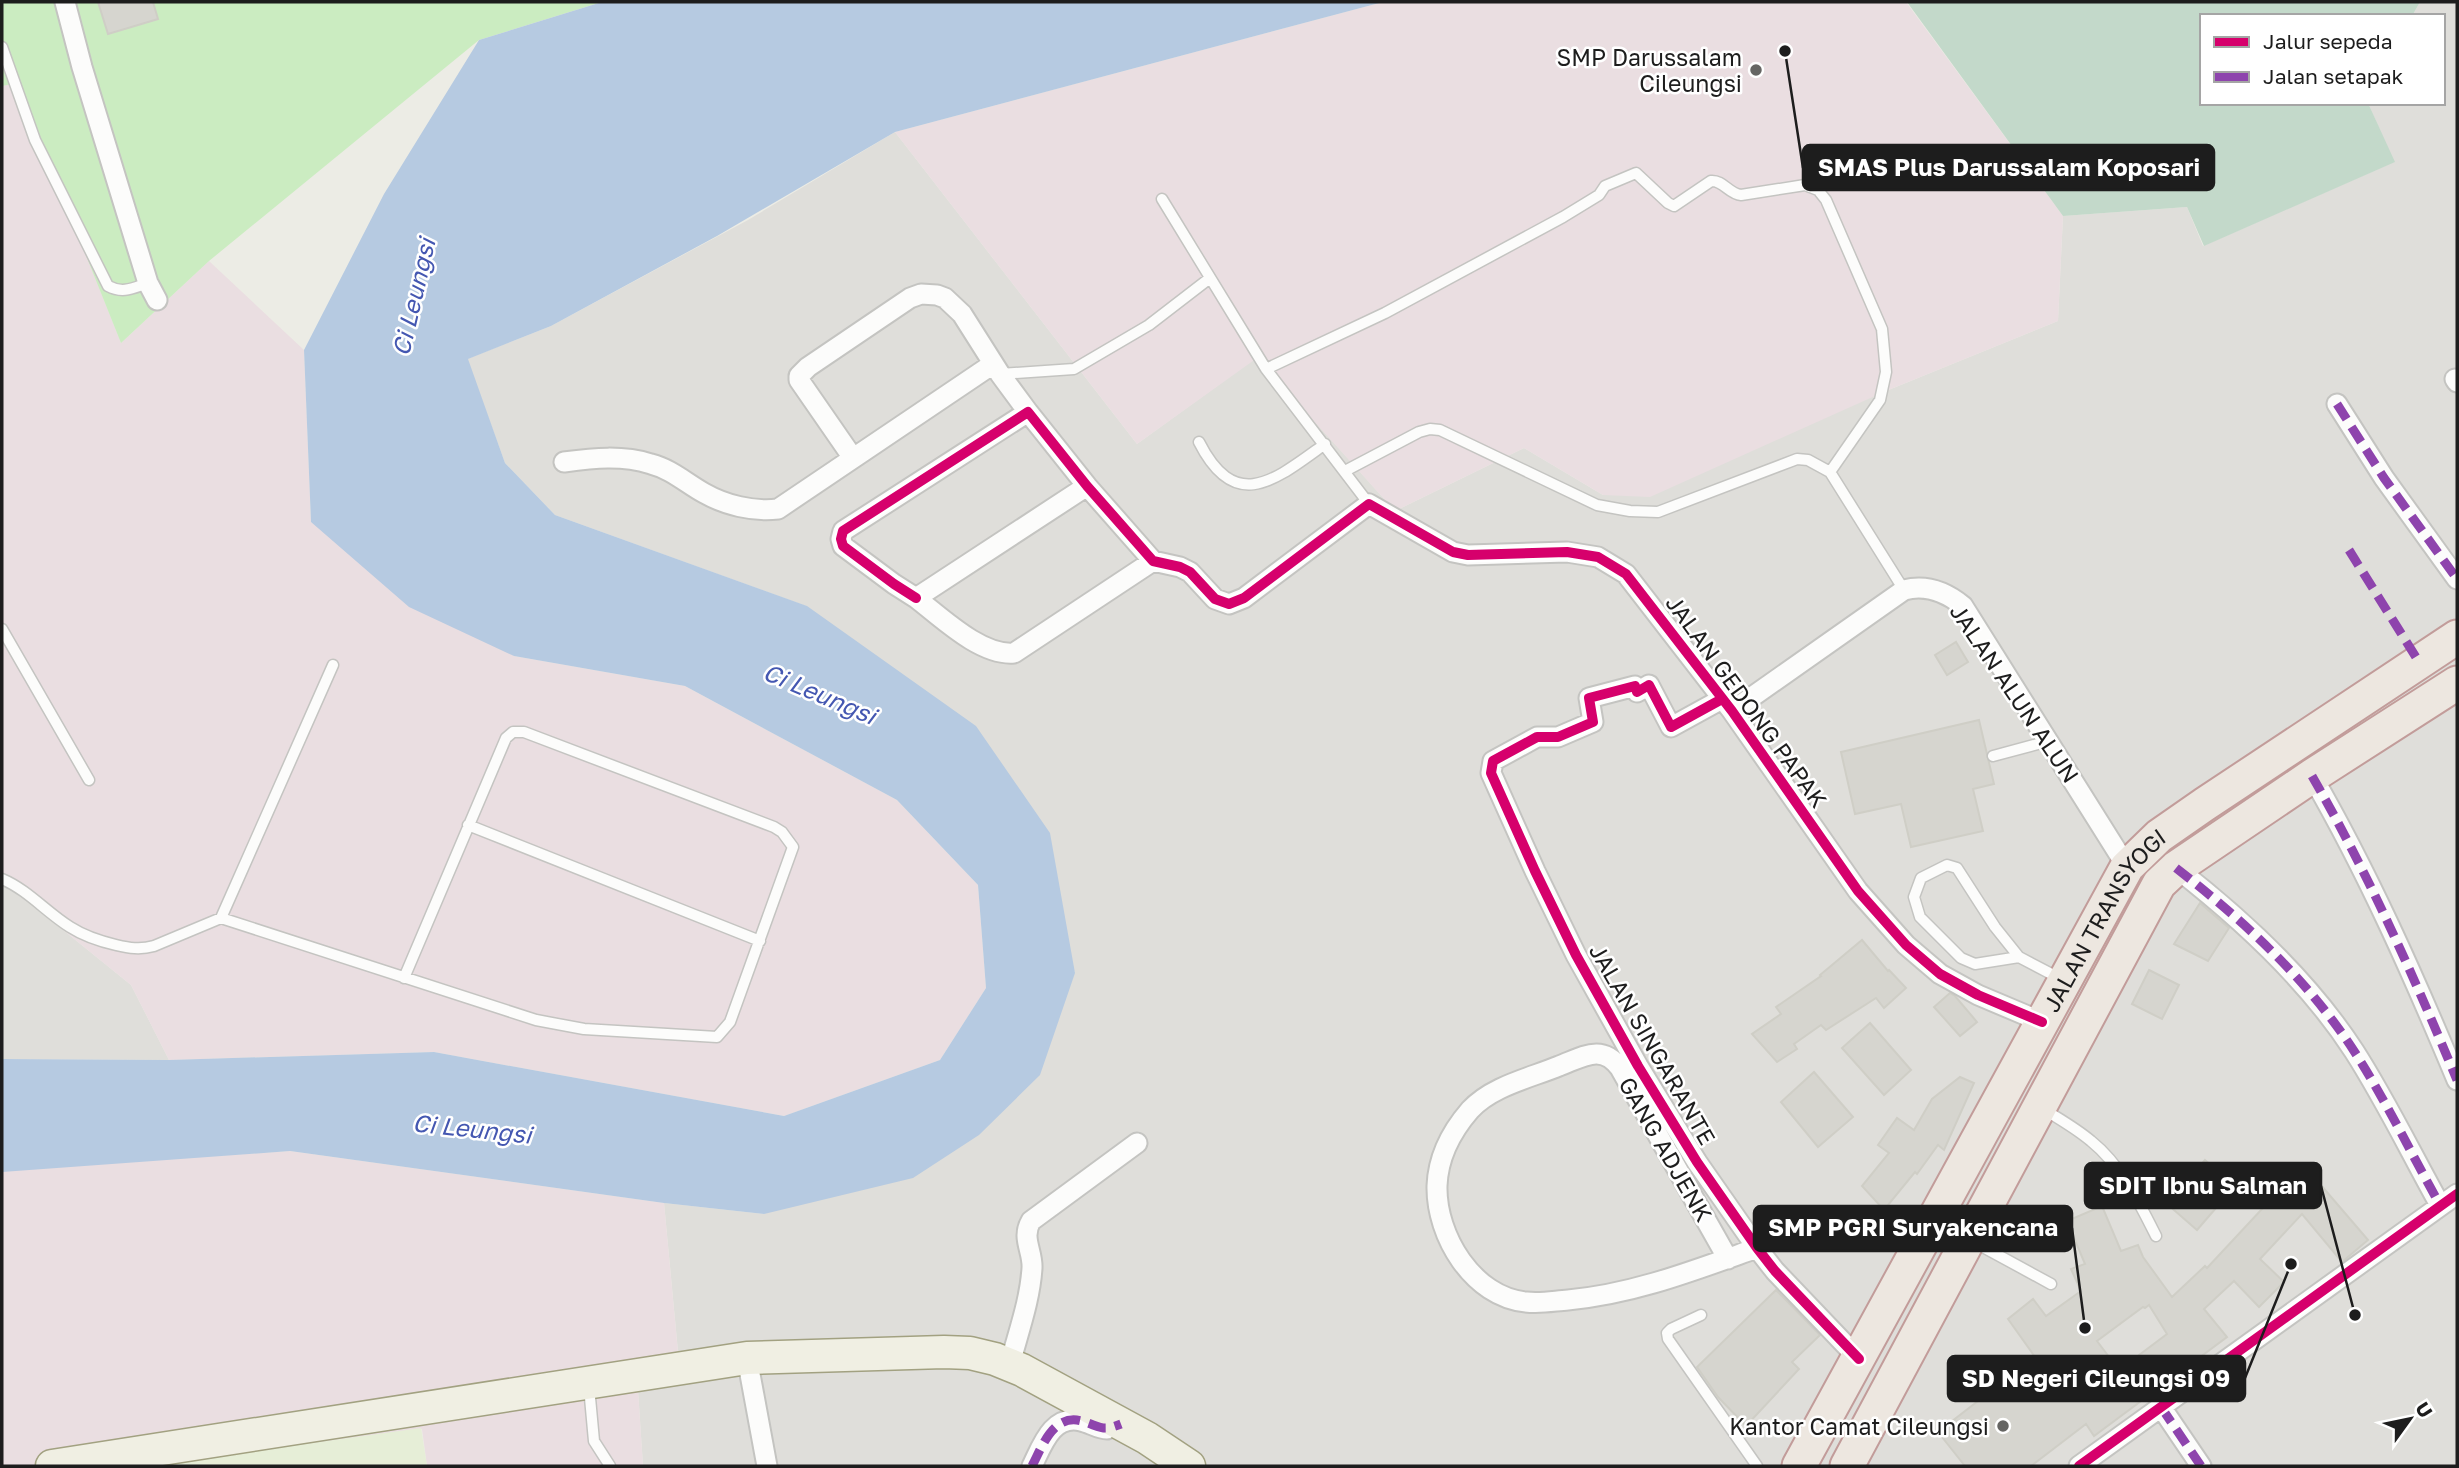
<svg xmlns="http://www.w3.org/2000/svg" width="2459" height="1468" font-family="'Golos Text',sans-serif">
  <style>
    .residential { fill: #dfdeda }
    .industrial { fill: #eadee1 }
    .farmland { fill: #e6eed7 }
    .grass { fill: #cbecc1 }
    .cemetery { fill: #c3d9ca }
    .water { fill: #b6cae1 }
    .building { fill: #d6d5cf; stroke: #cfcec6; stroke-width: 2; fill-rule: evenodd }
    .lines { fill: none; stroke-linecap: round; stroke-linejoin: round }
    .service-casing { stroke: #c4c4c1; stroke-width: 13 }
    .minor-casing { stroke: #c4c4c1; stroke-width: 23 }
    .primary-casing { stroke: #a2a181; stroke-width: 35 }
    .trunk-casing { stroke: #c29c9a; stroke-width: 37 }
    .service { stroke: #fcfcfb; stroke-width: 10 }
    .minor { stroke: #fcfcfb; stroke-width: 19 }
    .primary { stroke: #f0efe3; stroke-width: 32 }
    .trunk { stroke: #ede7e0; stroke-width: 33 }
    .quiet { stroke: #8e44ad; stroke-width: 9; stroke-dasharray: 18 9; stroke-linecap: butt }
    .cycleway-casing { stroke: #fff; stroke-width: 15 }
    .cycleway { stroke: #d6006c; stroke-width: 10 }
    .poi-dot { fill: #656563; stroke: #fff; stroke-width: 2.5 }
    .labels { text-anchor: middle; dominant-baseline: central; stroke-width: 5; stroke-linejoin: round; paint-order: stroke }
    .poi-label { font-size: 23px; fill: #1d1d1d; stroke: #fff; text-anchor: end }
    .street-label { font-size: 23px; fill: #1d1d1d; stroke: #fff }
    .water-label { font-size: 24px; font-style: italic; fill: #4457b1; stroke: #fff }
    .leader { fill: none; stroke: #1d1d1d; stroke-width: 2.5 }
    .callout-dot { fill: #1d1d1d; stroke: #fff; stroke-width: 2.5 }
    .callout { fill: #1d1d1d; stroke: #1d1d1d; stroke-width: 2.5 }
    .callout-label { font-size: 24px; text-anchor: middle; font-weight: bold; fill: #fff }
  </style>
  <rect width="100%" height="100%" fill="#ecece5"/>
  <path class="residential" d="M2420 2H2457V1466H643L638 1390 681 1383 664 1203 764 1214 1075 972 806 606 555 515 505 463 467 359 551 326 748 220 895 132 1137 444 1257 357 1395 511 1524 448 1603 495 1886 391 2058 321 2063 216 2187 207 2203 246 2394 162 2368 103H2443V16H2412Z
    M2 885 10 887 131 985 169 1060 2 1059Z"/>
  <path class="industrial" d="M1383 2H1906L2063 216 2058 321 1886 391 1650 497 1603 495 1524 448 1395 511 1257 358 1137 444 895 132Z
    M17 82 121 343 209 261 304 350 311 522 514 656 685 686 897 800 978 885 986 988 940 1060 784 1116 434 1052 169 1060 131 985 10 887 2 885V86Z
    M290 1151 664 1203 681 1384 638 1390 643 1466H427L422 1429 146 1466H2V1170Z"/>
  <path class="farmland" d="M421 1428 427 1466H146Z"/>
  <path class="grass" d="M2 2H602L479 40 209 261 121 343 17 83 2 86Z"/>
  <path class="cemetery" d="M1907 2H2420L2412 16H2202V103H2368L2395 162 2204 246 2187 207 2063 216Z"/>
  <path class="water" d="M602 2H1383L895 132 717 236 551 326 468 359 505 463 555 515 807 606 976 726 1050 833 1075 973 1040 1075 979 1135 913 1178 764 1214 664 1203 290 1151 2 1172V1059L169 1060 434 1052 784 1116 940 1060 986 988 978 885 897 800 685 686 514 656 409 607 311 522 304 350 384 194 479 40Z"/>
  <path class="building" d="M98 2H153L158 19 108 34Z
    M1956 642 1968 662 1947 675 1935 655Z
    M1979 720 1994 784 1973 789 1983 831 1911 847 1901 804 1855 814 1841 752Z
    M2200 903 2229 928 2208 961 2174 944Z
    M1862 940 1888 971 1889 970 1906 988 1884 1008 1876 998 1826 1030 1821 1025 1794 1044 1797 1049 1777 1062 1752 1034 1781 1014 1776 1007 1821 976 1820 975Z
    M2149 970 2179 985 2162 1019 2132 1004Z
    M1950 993 1955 996 1977 1022 1960 1036 1934 1007Z
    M1870 1023 1911 1070 1884 1095 1842 1048Z
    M1814 1072 1853 1117 1818 1147 1781 1102Z
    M1960 1077 1974 1083 1944 1150 1938 1145 1917 1174 1915 1172 1884 1210 1862 1186 1889 1153 1878 1145 1897 1118 1914 1130 1932 1099Z
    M2205 1160 2235 1186 2197 1230 2167 1204Z
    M2314 1177 2368 1240 2342 1262 2302 1214 2260 1259 2284 1282 2259 1307 2234 1281 2204 1309 2227 1337 2094 1436 2086 1424 2031 1466H1965L1938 1432 2035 1357 2008 1319 2033 1299 2046 1316 2081 1291 2071 1269 2085 1264 2067 1221 2102 1206 2121 1251 2138 1245 2143 1257 2172 1297 2205 1266 2207 1268 2276 1194 2285 1202ZM2149 1305 2167 1334 2119 1370 2097 1341 2143 1307 2145 1308Z
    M1776 1290 1820 1335 1792 1362 1799 1369 1746 1426 1718 1397 1697 1367Z"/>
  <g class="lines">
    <g class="service-casing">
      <path id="service" d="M2 47 35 140 108 286C123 294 133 288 148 283
        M1162 199 1266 369 1369 504
        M1266 369 1385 313 1563 217 1599 195 1605 186 1636 173 1668 203 1674 206 1711 181C1723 180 1729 194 1741 195L1805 185 1818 190 1826 200 1882 329 1886 372 1880 400 1830 472
        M1000 374 1074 369 1149 325 1210 278
        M1199 442C1236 515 1276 479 1325 444
        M1345 471 1419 432 1430 429 1440 430 1597 505 1630 511 1658 512 1797 459 1808 460 1830 472 1904 590
        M2 629 89 780
        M1993 756 2049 741
        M468 825 760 941
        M2 879C28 890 46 912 70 927 84 936 99 941 116 945 129 948 140 950 154 946L221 918 536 1020 584 1029 717 1037 730 1022 793 847 782 832 774 827 524 732H513L506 738 404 978
        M221 918 333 665
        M2019 957 1975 964 1961 958 1920 917 1914 897 1921 878 1947 865 1957 868 1995 927 2019 957 2061 979
        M2045 1110C2061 1120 2077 1129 2091 1141 2121 1165 2139 1202 2156 1236
        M1972 1241 2051 1284
        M1701 1315 1671 1329 1667 1333 1668 1339 1757 1466
        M589 1387 594 1441 610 1466"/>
    </g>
    <g class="minor-casing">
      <path id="minor" d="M65 2 82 67 148 283 157 300
        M2455 379 2457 382
        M2337 404 2384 478 2457 579
        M853 458 799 380V376L808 367 910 298 921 294 937 295 945 298 962 314 1000 374 1028 412
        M564 462C594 458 622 455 651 464 671 469 686 483 704 493 725 505 753 512 778 509L993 364
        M1087 486 916 598C942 618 981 656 1014 653L1153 561
        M916 598 894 584 843 546 841 539 843 531 1028 412 1087 486 1153 561 1180 567 1190 572 1215 599 1229 604 1244 598 1369 504 1453 552 1468 555 1567 552 1598 557 1626 574 1732 711 1858 891 1906 945 1940 974 1978 995 2042 1022
        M1722 699 1671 727 1649 685 1637 692 1635 686 1589 698 1593 722 1558 737H1537L1493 761 1491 773 1535 871 1576 955 1638 1066 1697 1162 1757 1248 1775 1271 1859 1359
        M1732 711 1904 590C1927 584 1946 592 1963 606L2127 867
        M2312 776C2368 873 2414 977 2457 1080
        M2176 868C2243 920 2308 980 2354 1051 2385 1099 2412 1155 2440 1205
        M1728 1259 1620 1068C1602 1043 1583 1057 1559 1066 1530 1078 1492 1086 1470 1110 1451 1132 1438 1157 1437 1186 1436 1236 1473 1297 1526 1302 1540 1304 1554 1301 1568 1300 1634 1294 1695 1270 1757 1248
        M747 1358 767 1466
        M1010 1364C1018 1333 1030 1301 1032 1268 1033 1251 1021 1238 1031 1221L1137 1143
        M2161 1407 2201 1466
        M1032 1466C1042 1446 1052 1414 1081 1421 1090 1423 1098 1429 1107 1429
        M2079 1466 2457 1194"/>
    </g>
    <g class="primary-casing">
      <path id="primary" d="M52 1466 747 1358 944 1352 970 1353 995 1359 1022 1370 1147 1438 1189 1466"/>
    </g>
    <g class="trunk-casing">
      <g id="trunk">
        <path id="s1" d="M1799 1466 2127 867 2159 836 2205 804 2457 637"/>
        <path d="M1847 1466 2159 884 2176 868 2312 776 2457 683"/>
      </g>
    </g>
    <use href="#service" class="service"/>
    <use href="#minor" class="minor"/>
    <use href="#primary" class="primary"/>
    <use href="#trunk" class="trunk"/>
    <path class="quiet" d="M2337 404 2384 478 2457 579
      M2349 550 2419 662
      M2312 776C2368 873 2414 977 2457 1080
      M2176 868C2243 920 2308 980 2354 1051 2385 1099 2412 1155 2440 1205
      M2161 1407 2201 1466
      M1032 1466C1043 1445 1054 1411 1085 1422 1103 1428 1103 1431 1121 1424"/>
    <g class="cycleway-casing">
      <path id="cycleway" d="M916 598 894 584 843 546 841 539 843 531 1028 412 1087 486 1153 561 1180 567 1190 572 1215 599 1229 604 1244 598 1369 504 1453 552 1468 555 1567 552 1598 557 1626 574 1732 711 1858 891 1906 945 1940 974 1978 995 2042 1022
        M1722 699 1671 727 1649 685 1637 692 1635 686 1589 698 1593 722 1558 737H1537L1493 761 1491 773 1535 871 1576 955 1638 1066 1697 1162 1757 1248 1775 1271 1859 1359
        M2079 1466 2457 1194"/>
    </g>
    <use href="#cycleway" class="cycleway"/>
  </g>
  <g class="poi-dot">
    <circle cx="1756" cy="70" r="7"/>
    <circle cx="2003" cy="1426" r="7"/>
  </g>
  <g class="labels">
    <g class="poi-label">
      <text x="1742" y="57">SMP Darussalam<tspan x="1742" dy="26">Cileungsi</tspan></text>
      <text x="1989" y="1426">Kantor Camat Cileungsi</text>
    </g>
    <g class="street-label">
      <text transform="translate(2015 693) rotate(56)">JALAN ALUN ALUN</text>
      <text transform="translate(1747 701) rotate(54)">JALAN GEDONG PAPAK</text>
      <text stroke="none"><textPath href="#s1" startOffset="626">JALAN TRANSYOGI</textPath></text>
      <text transform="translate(1653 1044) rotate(60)">JALAN SINGARANTE</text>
      <text transform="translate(1666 1149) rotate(60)">GANG ADJENK</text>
    </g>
    <g class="water-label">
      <text transform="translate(413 297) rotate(-77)">Ci Leungsi</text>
      <text transform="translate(820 693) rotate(23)">Ci Leungsi</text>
      <text transform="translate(472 1128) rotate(6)">Ci Leungsi</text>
    </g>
  </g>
  <path class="leader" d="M1785 51L1803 168M2355 1315L2321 1186M2085 1328L2072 1228M2291 1264L2245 1378"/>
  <g class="callout-dot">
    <circle cx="1785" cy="51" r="7"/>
    <circle cx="2355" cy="1315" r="7"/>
    <circle cx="2085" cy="1328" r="7"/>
    <circle cx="2291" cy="1264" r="7"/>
  </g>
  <g class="callout">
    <rect x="1803" y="145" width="411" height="45" rx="7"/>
    <rect x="2085" y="1163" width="236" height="45" rx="7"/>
    <rect x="1754" y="1206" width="318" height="45" rx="7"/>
    <rect x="1948" y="1356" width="297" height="45" rx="7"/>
  </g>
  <g class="callout-label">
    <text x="2009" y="176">SMAS Plus Darussalam Koposari</text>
    <text x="2203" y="1194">SDIT Ibnu Salman</text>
    <text x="1913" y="1236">SMP PGRI Suryakencana</text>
    <text x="2096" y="1387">SD Negeri Cileungsi 09</text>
  </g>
  <rect width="2459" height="1468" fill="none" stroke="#1d1d1d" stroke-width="7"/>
  <rect x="2200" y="14" width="245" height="91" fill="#ffffff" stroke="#a5a5a5" stroke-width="2"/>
  <rect x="2214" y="37" width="35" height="10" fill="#d6006c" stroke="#a5a5a5" stroke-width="2"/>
  <text x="2263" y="49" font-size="21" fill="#1d1d1d">Jalur sepeda</text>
  <rect x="2214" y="72" width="35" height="10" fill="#8e44ad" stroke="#a5a5a5" stroke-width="2"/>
  <text x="2263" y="84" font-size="21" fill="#1d1d1d">Jalan setapak</text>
  <g transform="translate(2410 1419) rotate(57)" stroke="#ffffff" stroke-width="5" paint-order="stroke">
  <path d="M0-5L12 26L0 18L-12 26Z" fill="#1d1d1d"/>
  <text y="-10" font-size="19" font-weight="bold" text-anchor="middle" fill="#1d1d1d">U</text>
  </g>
</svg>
